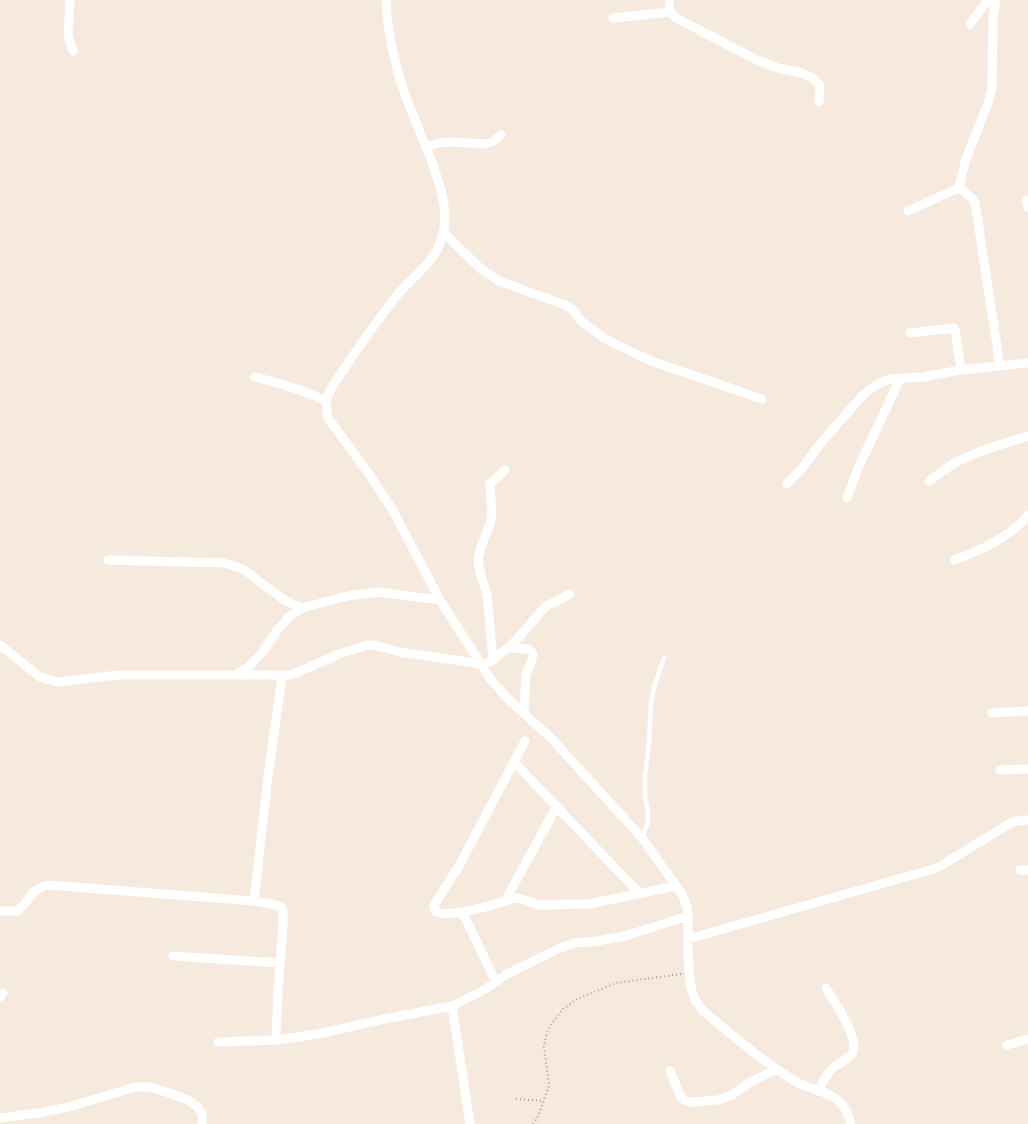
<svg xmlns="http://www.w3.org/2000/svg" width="1028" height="1124" font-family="'Varela Round',sans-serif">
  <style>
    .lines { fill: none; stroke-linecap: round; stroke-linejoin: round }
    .path { stroke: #a79f95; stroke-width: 2; stroke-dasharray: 1 3; stroke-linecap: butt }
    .service { stroke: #fff; stroke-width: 4.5 }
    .minor { stroke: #fff; stroke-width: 9 }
  </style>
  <rect width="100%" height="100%" fill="#f5eadd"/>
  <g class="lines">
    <path class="path" d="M516 1099 543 1101
      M533 1124 538 1116 549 1086 544 1047 546 1036 550 1026 563 1009 577 999 616 983 681 974"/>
    <path class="service" d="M642 838 648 822V812L645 797V775L649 742 651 702 655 684 664 658"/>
    <path class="minor" d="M70 0 68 36 73 51
      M386 0C387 31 394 60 403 89 411 111 420 132 429 154 440 185 454 218 437 250 428 267 411 279 399 293 375 323 353 355 332 387 326 397 325 407 328 418L367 471 392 509 440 600 491 680 511 702 551 738 642 838 682 894 687 907 688 916V953L690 983 694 998 703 1011C732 1035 761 1060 793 1080 808 1090 828 1090 840 1102 846 1108 849 1116 851 1124
      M996 0 993 16 992 87 989 100 965 162 959 188 973 199 975 203 1000 366
      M670 12 676 18 757 60 778 68 802 73 813 78 820 86 819 102
      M613 18 670 12 669 0
      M970 24 988 0
      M426 147 439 143 451 142 485 144 492 142 501 135
      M1026 200 1028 208
      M908 211 959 188
      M444 233 481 269 499 281 565 305 573 310 581 321 605 339 651 361 762 399
      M910 333 953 328 955 329 961 370
      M255 377C279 383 304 390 326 401
      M929 481C934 478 939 473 944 470 968 453 1000 445 1028 436
      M787 484 804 466 820 444 862 396 876 385 890 379 922 377 961 370 1028 363
      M847 498 859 466 900 379
      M108 560 224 563 243 569 284 600 302 608
      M954 560C978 552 1012 536 1028 515
      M0 645 40 677 57 682 118 675H291L342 653 368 645H373L400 652 481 664
      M508 648 529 649 533 654 532 660 526 675 524 713
      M493 660 487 594 481 576 478 561 481 547 490 524 492 512 490 484 505 470
      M489 662 508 648 519 637 545 607 570 594
      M235 675 247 668 262 653 278 629 289 617 302 608 348 596 378 592 440 600
      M992 713 1028 711
      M525 741 459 866 434 905 435 911C448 920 499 903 516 898L522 899 539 905 589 904 676 886
      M514 762 640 894
      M1000 770 1028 769
      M1020 870H1028
      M254 901 267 785 282 676
      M505 901 557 806
      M0 911H17C31 901 28 890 48 885L254 901 280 906 283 911V926L278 990 276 1040
      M463 913 496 982
      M688 939 937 868 1009 824 1016 821 1028 820
      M173 956 280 963
      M0 997 3 993
      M452 1006 470 1124
      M218 1042 276 1040 318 1034 384 1019 452 1006 484 990 507 974 558 949 574 943 597 941 625 936 688 916
      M1007 1045 1028 1039
      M670 1071 681 1097 686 1101 692 1102 718 1100 732 1095 750 1082 777 1069
      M818 1091C822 1083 826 1074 833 1068 839 1063 846 1060 851 1055 863 1042 833 1000 826 988
      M0 1118 38 1113 65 1108 135 1087H149L166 1092 186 1099 198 1107 202 1115V1124"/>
  </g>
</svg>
